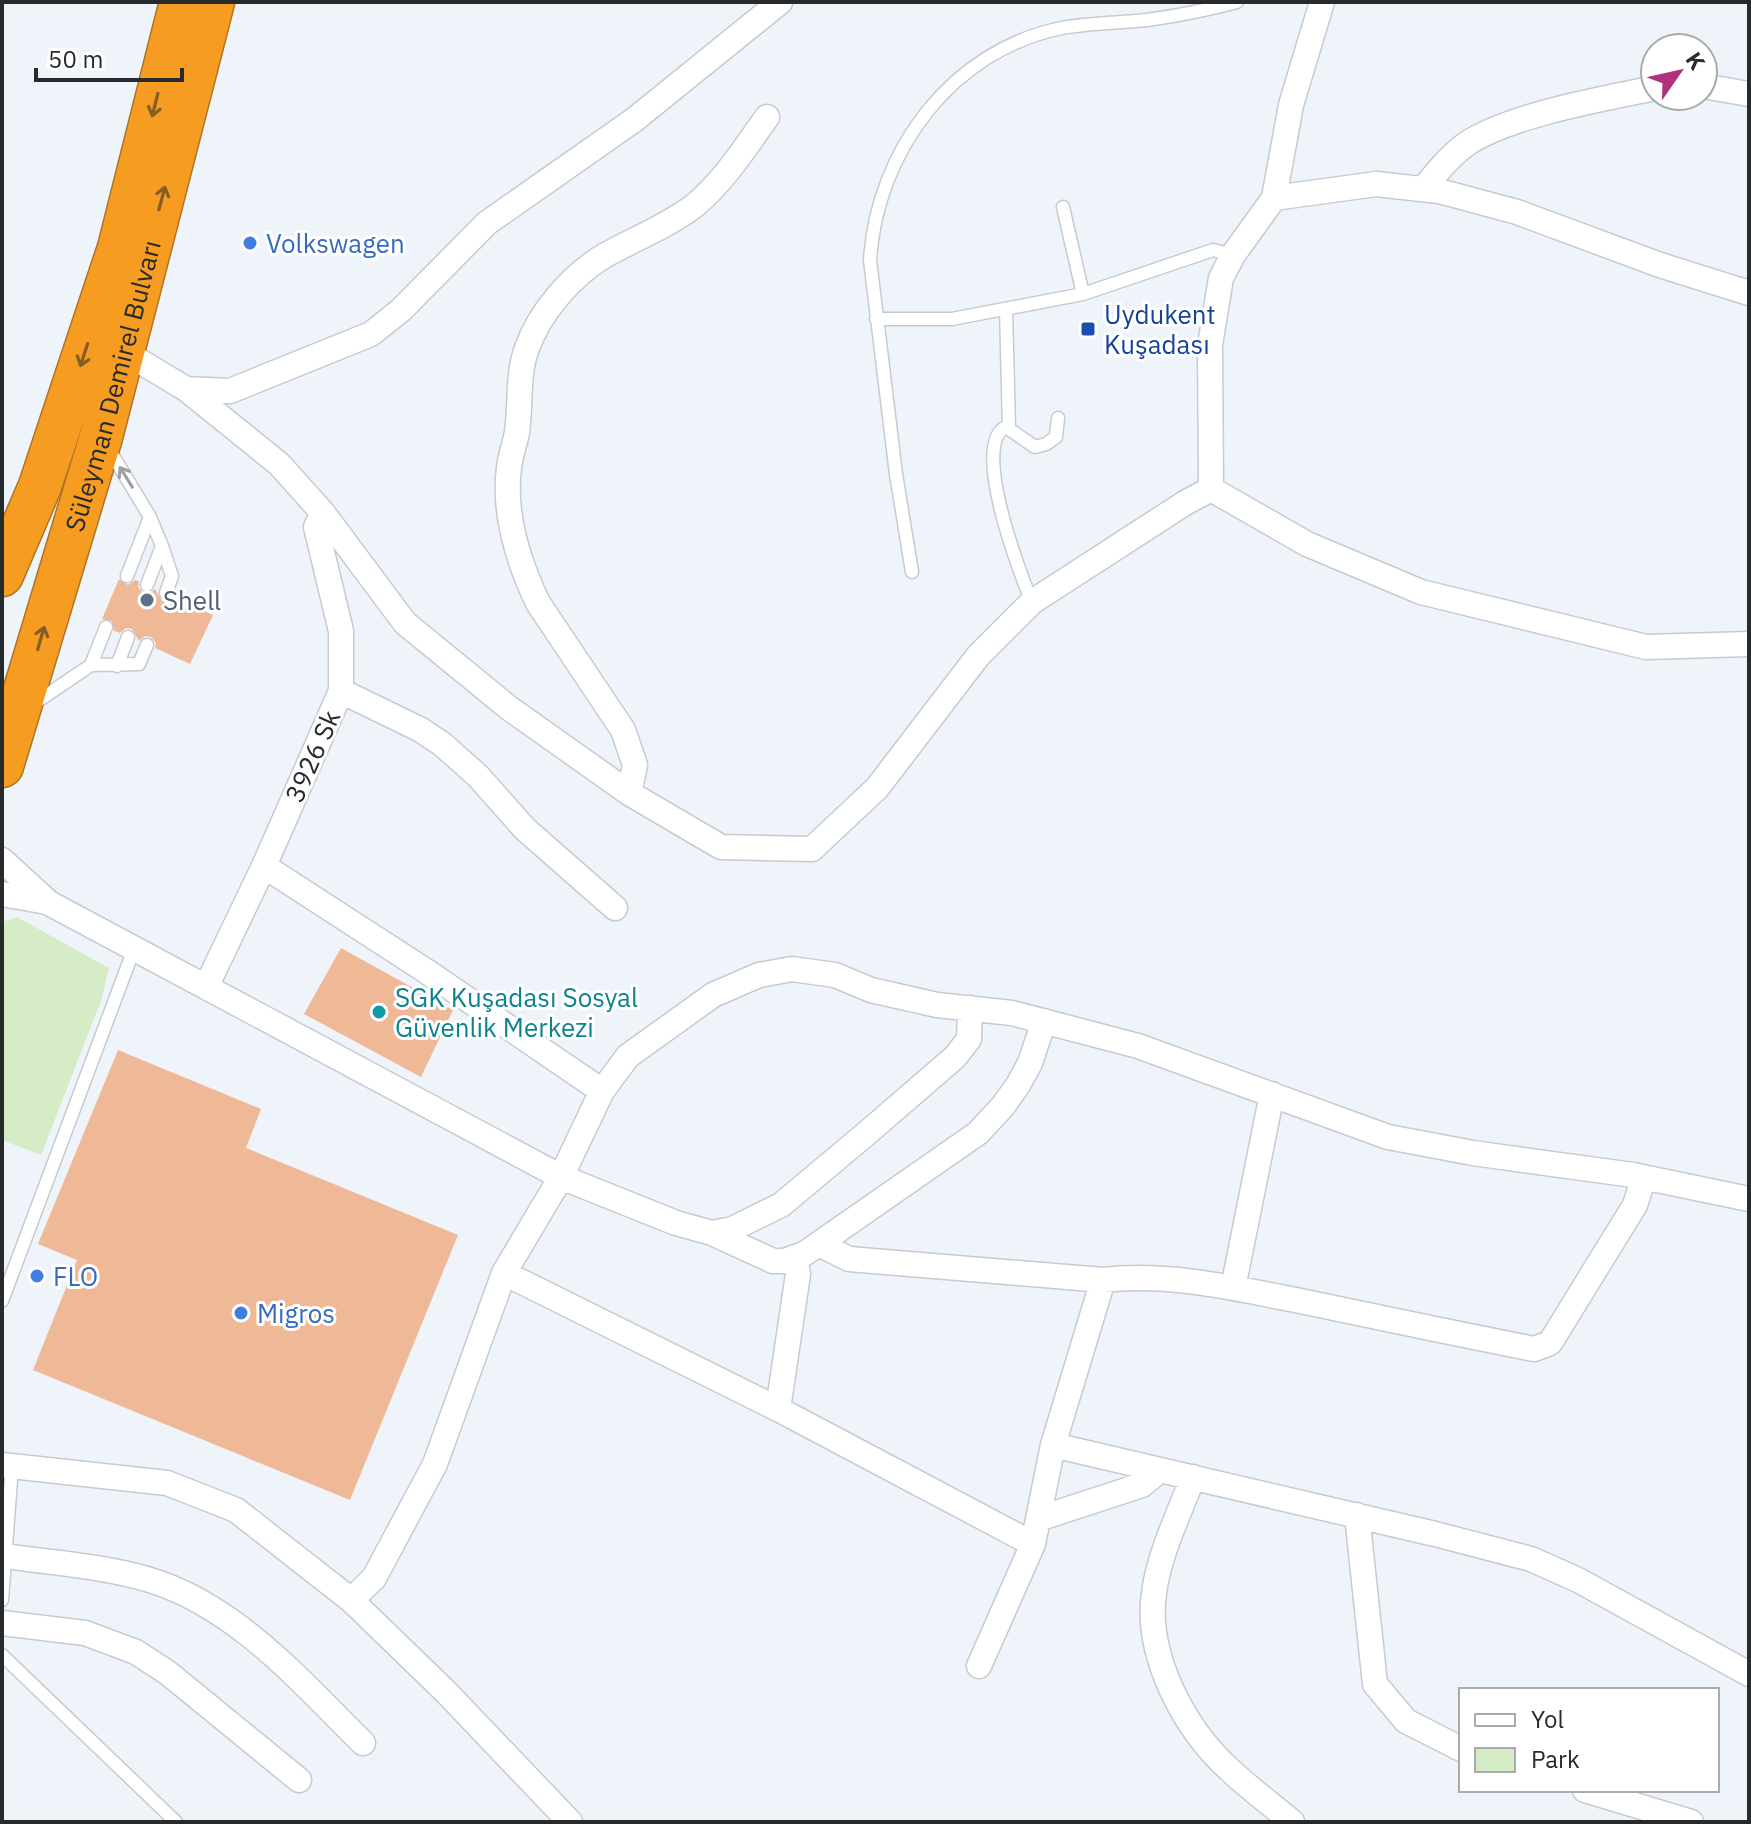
<svg xmlns="http://www.w3.org/2000/svg" width="1751" height="1824" font-family="'IBM Plex Sans',sans-serif">
  <style>
    .green { fill: #d6ecc7 }
    .building { fill: #efb998 }
    .lines { fill: none; stroke-linecap: round; stroke-linejoin: round }
    .lane-casing { stroke: #c5cbd1; stroke-width: 15 }
    .street-casing { stroke: #c5cbd1; stroke-width: 27 }
    .highway-casing { stroke: #ae7425; stroke-width: 45 }
    .lane { stroke: #fff; stroke-width: 12 }
    .street { stroke: #fff; stroke-width: 24 }
    .highway { stroke: #f69c21; stroke-width: 42 }
    .oneway { stroke: #845d27 }
    .oneway2 { stroke: #9e9fa0 }
    .shop-dot { fill: #3f7fe0; stroke: #fff; stroke-width: 3 }
    .transit-dot { fill: #1a4fb4; stroke: #fff; stroke-width: 3 }
    .service-dot { fill: #5c6f8a; stroke: #fff; stroke-width: 3 }
    .culture-dot { fill: #0f9aa8; stroke: #fff; stroke-width: 3 }
    .labels { text-anchor: middle; dominant-baseline: central; stroke-width: 6; stroke-linejoin: round; paint-order: stroke }
    .shop-label { font-size: 26px; fill: #366cbe; stroke: #fff; text-anchor: start }
    .transit-label { font-size: 26px; fill: #164399; stroke: #fff; text-anchor: start }
    .street-label { font-size: 26px; fill: #272a2c; stroke: #fff }
    .service-label { font-size: 26px; fill: #4e5e75; stroke: #fff; text-anchor: start }
    .culture-label { font-size: 26px; fill: #0d838f; stroke: #fff; text-anchor: start }
  </style>
  <rect width="100%" height="100%" fill="#eff4fb"/>
  <path class="green" d="M17 917 109 968 101 1001 41 1155 2 1140V922Z"/>
  <path class="building" d="M119 579 128 585 135 580 139 581 138 587 143 593 149 594 155 589 162 601 168 602 174 597 213 615 190 664 155 648 156 643 151 637 145 636 139 641 132 629 126 628 120 633 114 631 112 621 102 619Z
    M341 948 453 1010 421 1077 304 1014Z
    M118 1050 261 1109 246 1148 458 1235 350 1500 33 1370 77 1260 38 1244Z"/>
  <g class="lines">
    <g class="lane-casing">
      <path id="lane" d="M1063 207 1083 294
        M1006 309 1009 428
        M876 319H952L1083 294 1213 250 1233 255
        M107 446 150 517 162 546 147 585
        M162 546 172 576 166 593
        M912 572 896 474 870 260C877 151 952 50 1062 28 1090 23 1119 23 1147 20 1177 16 1207 10 1237 2
        M127 576 150 517
        M1032 602C1020 574 970 443 1006 427L1035 447 1046 444 1056 437 1058 418
        M91 665 106 627
        M117 666 128 637
        M32 705 91 665 139 664 147 645
        M2 1301 134 949
        M2 1600 12 1466
        M2 1655 176 1822"/>
    </g>
    <g class="street-casing">
      <path id="street" d="M1703 86 1749 94
        M1423 189C1437 172 1452 153 1471 141 1516 114 1602 99 1655 88
        M1274 198 1376 184 1439 191 1517 212 1660 265 1749 293
        M123 351 186 389 230 391 371 334 401 310 487 223 634 120 780 2
        M186 389 279 464 323 513 405 623 509 708 629 793 721 847 812 849 877 788 978 656 1032 602 1185 503 1211 489
        M1211 489 1307 544 1421 592 1646 647 1749 644
        M1211 489 1210 345 1221 278 1233 255 1274 198 1291 105 1322 2
        M341 691 421 730 442 744 478 776 525 829 615 908
        M629 793 635 765 623 730 538 603C518 561 503 514 509 468 510 456 515 444 517 432 521 405 517 374 527 348 540 312 571 276 604 256 634 239 666 227 694 206 724 181 745 148 767 117
        M2 860 49 903 561 1177 676 1223 712 1233 732 1229 781 1205 867 1133 955 1057 969 1039 970 1008
        M264 866 426 971 602 1091
        M2 894 47 902
        M206 987 264 866 341 691V631L316 527 323 513
        M712 1233 773 1261H784L804 1254 978 1133 1003 1106 1018 1085 1030 1063 1044 1021
        M819 1244 849 1259 1103 1280C1172 1272 1243 1290 1310 1303 1385 1319 1459 1334 1534 1349L1550 1343 1635 1205 1644 1177
        M504 1273 778 1409 1033 1544
        M1233 1288 1272 1094
        M778 1409 798 1274 795 1259
        M1053 1445 1435 1534 1531 1559 1578 1580 1749 1674
        M2 1465 167 1483 236 1510 351 1600 374 1578 435 1464 504 1273 561 1177 602 1091 628 1056 713 995 759 975 792 969 835 975 871 990 937 1005 1012 1013 1138 1046 1388 1137 1473 1153 1633 1175 1749 1199
        M1193 1477C1179 1514 1159 1554 1154 1593 1145 1656 1185 1730 1231 1771 1250 1789 1272 1805 1292 1822
        M1357 1515 1375 1684 1406 1721 1461 1749
        M1038 1519 1142 1485 1160 1470
        M5 1556C53 1563 104 1566 150 1580 236 1606 301 1682 363 1743
        M351 1600 446 1692 570 1822
        M2 1623 85 1633 136 1652 168 1673 299 1780
        M979 1666 1033 1544 1053 1445 1103 1280
        M1585 1790 1691 1822"/>
    </g>
    <g class="highway-casing">
      <g id="highway">
        <path d="M2 575 40 486 119 248 181 2"/>
        <path id="s1" d="M2 766 101 437 213 2"/>
      </g>
    </g>
    <use href="#lane" class="lane"/>
    <use href="#street" class="street"/>
    <use href="#highway" class="highway"/>
  </g>
  <defs><path id="oneway-shaft" d="M-6 0H5M1.5-3L5.5 0L1.5 3" fill="none" stroke-width="1.6" stroke-linecap="round" stroke-linejoin="round" transform="scale(2)"/></defs>
  <g class="oneway">
    <use href="#oneway-shaft" transform="translate(155 105) rotate(104)"/>
    <use href="#oneway-shaft" transform="translate(162 198) rotate(-75)"/>
    <use href="#oneway-shaft" transform="translate(84 355) rotate(108)"/>
    <use href="#oneway-shaft" transform="translate(41 638) rotate(-74)"/>
  </g>
  <use class="oneway2" href="#oneway-shaft" transform="translate(126 477) rotate(-122)"/>
  <g class="shop-dot">
    <circle cx="250" cy="243" r="8"/>
    <circle cx="37" cy="1276" r="8"/>
    <circle cx="241" cy="1313" r="8"/>
  </g>
  <rect class="transit-dot" x="1080" y="321" width="16" height="16" rx="4"/>
  <circle class="service-dot" cx="147" cy="600" r="8"/>
  <circle class="culture-dot" cx="379" cy="1012" r="8"/>
  <g class="labels">
    <g class="shop-label">
      <text x="266" y="243">Volkswagen</text>
      <text x="53" y="1276">FLO</text>
      <text x="257" y="1313">Migros</text>
    </g>
    <g class="transit-label">
      <text x="1104" y="314">Uydukent<tspan x="1104" dy="30">Kuşadası</tspan></text>
    </g>
    <g class="street-label">
      <text stroke="none"><textPath href="#s1" startOffset="396">Süleyman Demirel Bulvarı</textPath></text>
      <text transform="translate(312 756) rotate(-66)">3926 Sk</text>
    </g>
    <g class="service-label">
      <text x="163" y="600">Shell</text>
    </g>
    <g class="culture-label">
      <text x="395" y="997">SGK Kuşadası Sosyal<tspan x="395" dy="30">Güvenlik Merkezi</tspan></text>
    </g>
  </g>
  <rect width="1751" height="1824" fill="none" stroke="#272a2c" stroke-width="8"/>
  <rect x="1459" y="1688" width="260" height="104" fill="#ffffff" stroke="#a9aaab" stroke-width="2"/>
  <rect x="1475" y="1714" width="40" height="12" fill="#ffffff" stroke="#a9aaab" stroke-width="2"/>
  <text x="1531" y="1728" font-size="24" fill="#272a2c">Yol</text>
  <rect x="1475" y="1748" width="40" height="24" fill="#d6ecc7" stroke="#a9aaab" stroke-width="2"/>
  <text x="1531" y="1768" font-size="24" fill="#272a2c">Park</text>
  <g transform="translate(1679 72) rotate(56)"><circle r="38" fill="#ffffff" stroke="#a9aaab" stroke-width="2"/>
  <path d="M0-6L14 30L0 20L-14 30Z" fill="#b1317e"/>
  <text y="-12" font-size="22" font-weight="bold" text-anchor="middle" fill="#272a2c">K</text>
  </g>
  <path d="M36 68v12h146v-12" fill="none" stroke="#272a2c" stroke-width="4"/>
  <text x="48" y="68" font-size="24" fill="#272a2c" stroke="#ffffff" stroke-width="6" paint-order="stroke">50 m</text>
</svg>
